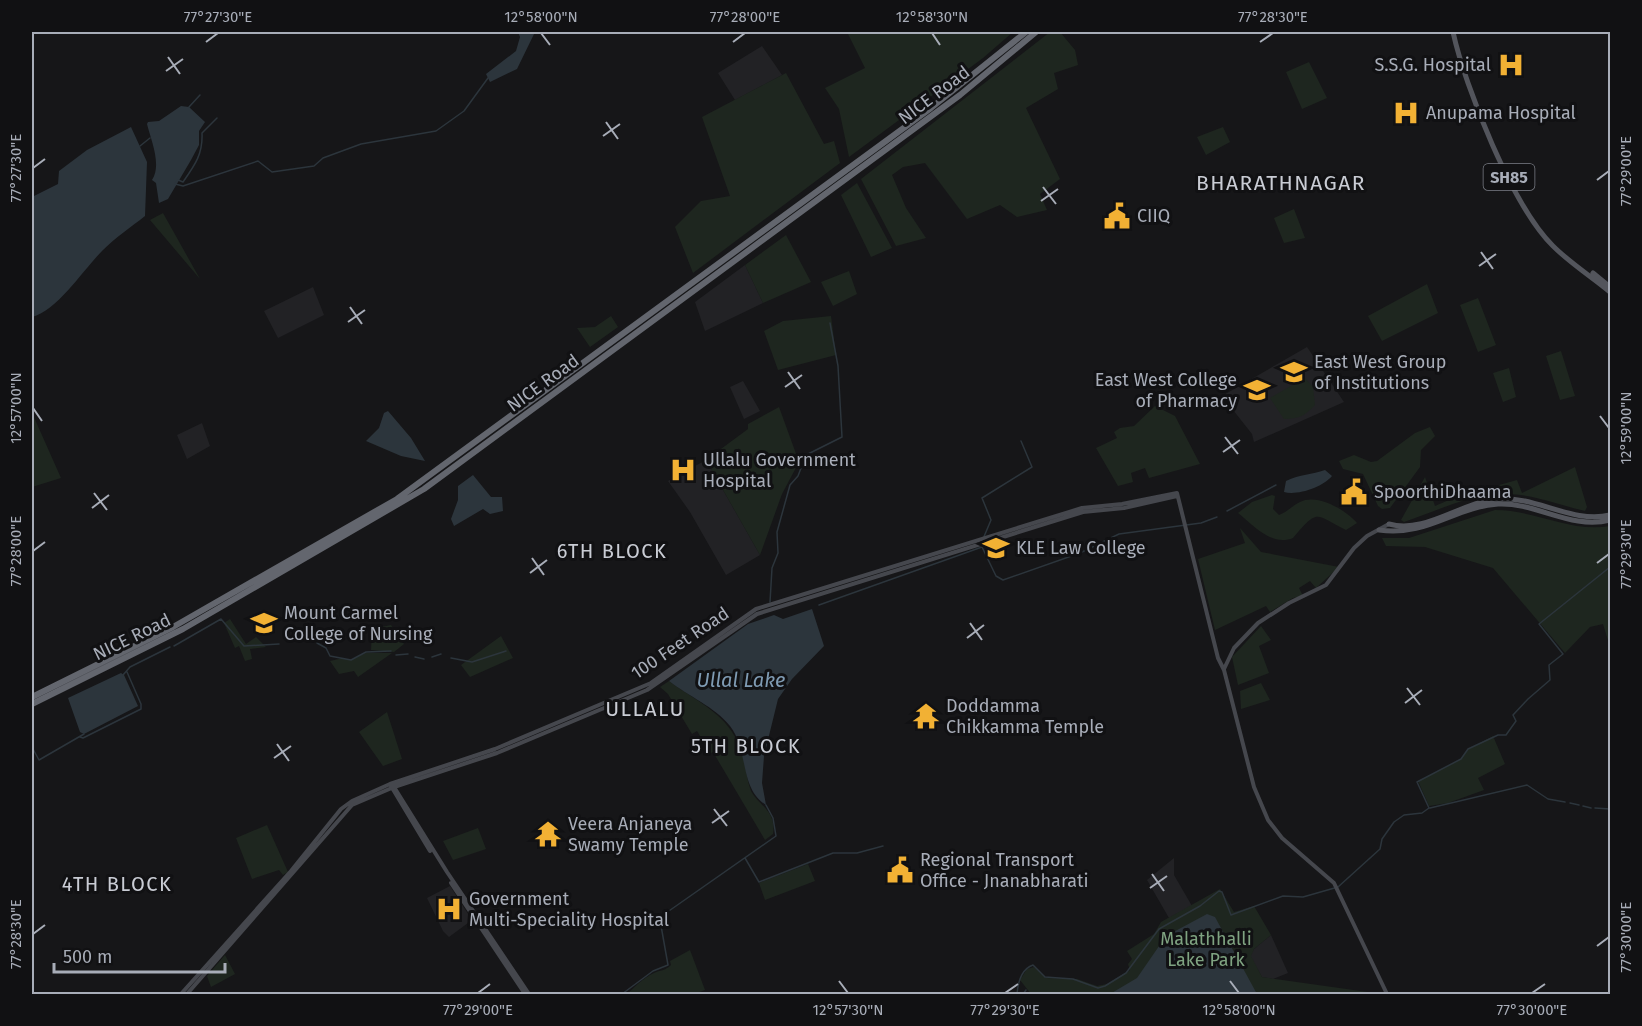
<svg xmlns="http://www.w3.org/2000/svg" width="1642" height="1026" font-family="'Fira Sans',sans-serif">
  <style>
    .built { fill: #222225 }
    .green { fill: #1e261f }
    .water { fill: #2c353c }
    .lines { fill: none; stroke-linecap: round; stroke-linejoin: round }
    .stream { stroke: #2c353c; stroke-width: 1.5 }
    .secondary { stroke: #45474d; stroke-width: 4 }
    .primary { stroke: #53555c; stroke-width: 5 }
    .highway { stroke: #63666e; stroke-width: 6 }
    .ticks { fill: none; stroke: #a8adb8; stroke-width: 2 }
    .labels { text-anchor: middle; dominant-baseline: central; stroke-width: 6; stroke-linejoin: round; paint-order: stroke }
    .shield { fill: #111113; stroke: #7b7e86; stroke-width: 1.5 }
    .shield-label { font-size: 16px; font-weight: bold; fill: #a8adb8 }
    .poi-label { font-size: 18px; fill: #a8adb8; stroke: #111113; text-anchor: start }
    .street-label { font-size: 18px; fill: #a8adb8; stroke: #111113 }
    .park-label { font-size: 18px; fill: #7fa381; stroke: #111113 }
    .neighbourhood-label { font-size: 20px; letter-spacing: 1.5px; fill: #c9ccd4; stroke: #111113 }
    .water-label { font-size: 20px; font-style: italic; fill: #7f9bb3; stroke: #111113 }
    .quarter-label { font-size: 21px; letter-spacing: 1.5px; fill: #c9ccd4; stroke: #111113 }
    .neatline { fill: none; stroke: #a8adb8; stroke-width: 2 }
    .ticks-label { font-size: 15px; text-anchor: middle; fill: #a8adb8 }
  </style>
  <rect width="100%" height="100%" fill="#161618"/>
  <path class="built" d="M762 46 782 75 735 100 718 73Z
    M745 265 763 303 705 331 695 302Z
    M313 287 324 315 278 338 264 311Z
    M1307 347 1344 402 1254 442 1252 434 1222 396Z
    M743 381 760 411 744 419 730 387Z
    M202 423 210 446 187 459 177 435Z
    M706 460 760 555 726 575 690 512 668 481Z
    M1174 858V875L1192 906 1169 918 1147 880Z
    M450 886 472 920 449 937 443 931 427 898Z
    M1271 935 1288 973 1273 979 1262 977 1250 956 1254 949Z"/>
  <path class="green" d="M847 32H1013L983 58 849 157 839 109 825 88 865 68Z
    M1050 32H1060L1075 50 1078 65 1054 73 1058 89 1026 108 1060 179 1040 194 1047 210 1017 217 1000 205 967 219 925 163 903 167 892 175 906 208 926 238 896 246 861 179Z
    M1309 62 1327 98 1302 109 1286 72Z
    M786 73 824 144 834 141 840 163 693 273 675 227 701 201 730 196 702 117Z
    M1223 127 1230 142 1206 155 1197 137Z
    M857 183 892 248 871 257 841 195Z
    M1294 209 1305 238 1284 243 1274 218Z
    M163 213 200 279 150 220Z
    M786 235 811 282 763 303 745 265Z
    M849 271 857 294 833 306 821 282Z
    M1427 284 1438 313 1382 341 1368 316Z
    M1478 298 1496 345 1478 352 1460 305Z
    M611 316 618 327 590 347 577 328 595 327Z
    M831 316 836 355 778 370 764 331 783 321Z
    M1561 351 1575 396 1560 400 1546 356Z
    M1509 368 1516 397 1503 402 1493 373Z
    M1305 378 1313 387 1315 405C1305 416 1298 419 1284 419L1270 398Z
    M1155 406 1175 416 1200 464 1149 478 1145 468 1131 473 1133 482 1118 486 1096 448 1117 438 1114 432 1120 428 1134 426Z
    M779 407 799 462 782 494 760 555 706 460 748 429V424Z
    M33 415 61 478 32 487V416Z
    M1430 427 1435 436 1421 450 1420 467 1390 508 1382 509 1378 506 1363 474 1343 469 1339 461 1354 455 1371 462 1377 461 1415 433Z
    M1575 467 1587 507 1585 511C1559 505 1530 493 1503 494 1470 494 1434 512 1404 522L1401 520 1425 477 1435 506 1456 497 1517 480 1522 493Z
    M1272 495 1275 496 1273 509 1279 515C1287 512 1292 506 1300 502 1317 493 1346 510 1357 523L1346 530C1315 515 1319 507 1293 538 1272 547 1253 525 1238 513L1252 502Z
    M1495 510C1535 510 1571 533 1610 526V647L1603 624 1590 627 1565 653 1493 568 1425 547 1386 546 1382 538H1409Z
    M1240 528 1261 552 1339 567 1316 588 1310 581 1299 588 1303 596 1293 598 1270 612 1266 606 1215 630 1198 559 1245 543Z
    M230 619 246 644 256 637 266 647 250 649 252 659 245 661 239 646 235 648 224 623Z
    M391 625 404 644 394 652 371 650 372 629Z
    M1261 626 1271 640 1259 646 1269 673 1238 685 1232 657Z
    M501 636 513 658 470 677 461 665Z
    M366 653H392L358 677 354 671 339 674 330 661 343 658 351 660Z
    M669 681C698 703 728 713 741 750 746 763 746 778 751 791 758 805 777 811 773 834L765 840 713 752 705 756 703 753 708 749 697 731 692 734 668 694 660 687Z
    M1261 683 1270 700 1241 709 1240 691Z
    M387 712 402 759 383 766 359 732Z
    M1493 736 1505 764 1478 778 1484 790 1448 803 1429 806 1418 781 1461 759 1467 750Z
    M267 825 288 872 283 875 279 870 252 879 236 838Z
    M478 828 486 849 453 860 443 841Z
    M808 864 815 881 765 900 759 883Z
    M1220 889 1234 912 1254 906 1271 935 1254 949 1251 956 1262 977 1382 994H1031L1020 980 1027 969 1034 967 1046 978 1077 979 1097 986 1107 984 1130 970 1128 964 1132 959 1127 951 1154 934 1161 922Z
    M690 950 705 990 694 994H627C635 987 643 978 654 973 660 970 665 971 671 965L670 961Z
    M225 955 235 974 211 987 207 976Z"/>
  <path class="water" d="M518 32H535L517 69 490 82 486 74 516 51 520 37Z
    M181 106 189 107 205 122 199 131V145L191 160 168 199 159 203 156 183 152 180C162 165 151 140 147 124L148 122 159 121Z
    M131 127 147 162 145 216C131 227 115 238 102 251 83 270 58 310 32 317V197L58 184 59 171 87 150Z
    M388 411 411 438 425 461 401 456 366 441 379 428 384 413Z
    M1325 470 1332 476C1323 487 1297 496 1284 492L1286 481C1300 474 1312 475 1325 470Z
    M473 475 491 497H502L503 511 490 514 483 509 454 526 451 519 458 500V486Z
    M812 609 824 646 792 679 778 699 764 756 762 783 766 805C739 788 749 750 730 726 715 707 688 696 669 681L748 624 774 615 783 619Z
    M121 673 124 675 138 706 84 734 80 732 68 698Z
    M1207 914 1215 917 1257 994H1110L1137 978 1166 936Z"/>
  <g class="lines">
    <path class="stream" d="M189 107 200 95
      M217 118 202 133C203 154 195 165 183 182L178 180 175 184 183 186 258 161 272 172 314 166 323 158 361 144 436 131 464 111 488 78
      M140 146 150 138
      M1227 511 1276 485
      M983 539 991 520 982 498 1032 467 1021 441
      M770 602 772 568 778 553 777 532 790 485 798 476 806 455 842 437 838 366 830 323
      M819 605 982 547 996 576 1003 580 1080 553 1119 534 1201 523 1217 517
      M317 643 326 648 330 656 351 660 366 652 391 651
      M174 646 221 619 244 646 279 644
      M396 655 408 654
      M415 657 424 659
      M432 657 441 654
      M451 658 472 662 506 651
      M123 675 130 667 170 647
      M80 737 83 738 141 709V704L127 672
      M33 749 39 760 84 734
      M1570 803 1579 805
      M1583 806 1591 808
      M1430 808 1527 785 1548 799 1565 802
      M1595 808 1610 809
      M745 858 759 882 833 853H857L883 846
      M622 994 653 971 668 965 660 920 666 913 776 836 773 818 766 805
      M1017 994C1018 982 1021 969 1033 965L1045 977 1073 979 1098 988 1105 986 1126 973 1159 929 1200 906 1219 891 1222 892 1231 915 1283 896 1303 897 1338 887 1380 849 1382 839 1394 822 1404 815 1422 813 1429 808 1417 782 1461 759 1468 749 1498 735H1506L1516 721 1513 715 1528 699 1550 680 1549 665 1563 654 1539 624 1610 567
      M1023 994 1026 990"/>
    <path class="secondary" d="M1224 669 1234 648 1258 623 1289 603 1326 585 1354 548 1367 536 1389 524
      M391 786 430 851
      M394 787 447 872 529 994
      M451 883 525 994
      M181 994 291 871 341 809 352 801 390 784 495 749 651 683 756 609 1082 508 1122 504 1177 493 1218 658 1224 670 1254 787 1268 820 1282 838 1334 883 1387 994
      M187 994 352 805 394 787 497 753 647 690 757 614 1083 512 1124 508 1177 496"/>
    <path class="primary" d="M1453 32C1465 87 1513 207 1553 246 1570 263 1592 277 1610 292
      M1593 273 1610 287
      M1389 524C1425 534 1460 503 1496 499 1535 495 1571 524 1610 515
      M1379 530C1427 537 1454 507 1498 504 1536 502 1571 530 1610 520"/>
    <path class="highway" d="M32 697 173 627 397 499 931 108 1026 32
      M32 704 183 629 424 489 960 95 1036 32"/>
  </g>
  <path class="ticks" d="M541 33 550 45M932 33 940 45M206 42 218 33M733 42 745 33M1260 42 1273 33M168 57 180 74M166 71 183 59M606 122 618 139M603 136 620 124M33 168 45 159M1597 180 1609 171M1043 187 1056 204M1041 201 1058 189M1481 252 1493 269M1479 266 1496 254M350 307 362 324M348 322 365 310M788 372 800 389M785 387 802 375M33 408 42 421M1600 416 1609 428M1225 437 1238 454M1223 452 1240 440M94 493 107 510M92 508 109 495M33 551 45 542M532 558 544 575M1597 563 1609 554M530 573 547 560M970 623 982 640M967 638 984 625M1407 688 1420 705M1405 703 1422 690M277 744 289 761M274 758 291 746M714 809 727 826M712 823 729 811M1152 874 1164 891M1150 888 1167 876M33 934 45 925M1597 946 1609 937M839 981 848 993M1230 981 1239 993M478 993 490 984M1005 993 1018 984M1532 993 1545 984"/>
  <defs>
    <g id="hospital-bare" transform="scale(2.07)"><path d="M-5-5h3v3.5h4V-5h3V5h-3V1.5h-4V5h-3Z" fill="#f2b134" stroke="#111113" stroke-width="2.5" paint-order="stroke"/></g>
    <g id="civic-bare" transform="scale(2.07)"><path d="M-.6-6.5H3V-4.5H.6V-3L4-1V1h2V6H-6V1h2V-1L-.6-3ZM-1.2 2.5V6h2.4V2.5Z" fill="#f2b134" stroke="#111113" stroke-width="2.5" paint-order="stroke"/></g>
    <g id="university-bare" transform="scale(2.07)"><path d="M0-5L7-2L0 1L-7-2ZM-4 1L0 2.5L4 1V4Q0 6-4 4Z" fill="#f2b134" stroke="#111113" stroke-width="2.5" paint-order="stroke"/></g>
    <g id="temple-bare" transform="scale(2.07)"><path d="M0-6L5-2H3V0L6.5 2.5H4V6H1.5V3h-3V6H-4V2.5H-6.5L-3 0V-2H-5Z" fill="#f2b134" stroke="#111113" stroke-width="2.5" paint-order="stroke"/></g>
  </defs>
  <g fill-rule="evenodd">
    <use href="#hospital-bare" x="1511" y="65"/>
    <use href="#hospital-bare" x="1406" y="113"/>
    <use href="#civic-bare" x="1117" y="216"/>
    <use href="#university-bare" x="1294" y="372"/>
    <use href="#university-bare" x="1257" y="390"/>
    <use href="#hospital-bare" x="683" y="470"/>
    <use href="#civic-bare" x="1354" y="492"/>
    <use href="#university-bare" x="996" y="548"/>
    <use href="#university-bare" x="264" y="623"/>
    <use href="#temple-bare" x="926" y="716"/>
    <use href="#temple-bare" x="548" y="834"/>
    <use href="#civic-bare" x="900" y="870"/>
    <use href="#hospital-bare" x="449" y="909"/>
  </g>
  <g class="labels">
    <rect class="shield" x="1483.5" y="164" width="51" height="26" rx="4.5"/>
    <g class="shield-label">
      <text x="1509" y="177">SH85</text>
    </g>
    <g class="poi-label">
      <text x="1491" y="65" text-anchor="end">S.S.G. Hospital</text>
      <text x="1426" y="113">Anupama Hospital</text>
      <text x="1137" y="216">CIIQ</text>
      <text x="1314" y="362">East West Group<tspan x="1314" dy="21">of Institutions</tspan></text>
      <text x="1237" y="380" text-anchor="end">East West College<tspan x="1237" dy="21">of Pharmacy</tspan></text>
      <text x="703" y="460">Ullalu Government<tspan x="703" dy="21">Hospital</tspan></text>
      <text x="1374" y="492">SpoorthiDhaama</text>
      <text x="1016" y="548">KLE Law College</text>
      <text x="284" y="613">Mount Carmel<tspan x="284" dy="21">College of Nursing</tspan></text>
      <text x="946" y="706">Doddamma<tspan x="946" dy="21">Chikkamma Temple</tspan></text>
      <text x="568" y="824">Veera Anjaneya<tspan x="568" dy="21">Swamy Temple</tspan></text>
      <text x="920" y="860">Regional Transport<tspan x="920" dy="21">Office - Jnanabharati</tspan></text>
      <text x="469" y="899">Government<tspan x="469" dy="21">Multi-Speciality Hospital</tspan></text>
    </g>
    <g class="street-label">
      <text transform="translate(934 95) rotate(-37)">NICE Road</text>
      <text transform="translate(543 383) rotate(-36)">NICE Road</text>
      <text transform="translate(132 637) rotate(-26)">NICE Road</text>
      <text transform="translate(680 643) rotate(-34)">100 Feet Road</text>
    </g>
    <g class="park-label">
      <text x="1206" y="939">Malathhalli<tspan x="1206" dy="21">Lake Park</tspan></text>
    </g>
    <g class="neighbourhood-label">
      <text x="612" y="551">6TH BLOCK</text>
      <text x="746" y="746">5TH BLOCK</text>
      <text x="117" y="884">4TH BLOCK</text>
    </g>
    <g class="water-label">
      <text x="741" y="680">Ullal Lake</text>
    </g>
    <g class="quarter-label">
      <text x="1281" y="183">BHARATHNAGAR</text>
      <text x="645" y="709">ULLALU</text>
    </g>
  </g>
  <rect width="1642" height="1026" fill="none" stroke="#111113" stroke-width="66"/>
  <path d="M54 963v9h171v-9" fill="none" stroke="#a8adb8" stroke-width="3"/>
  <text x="63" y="963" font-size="18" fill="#a8adb8" stroke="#111113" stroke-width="4.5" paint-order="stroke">500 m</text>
  <rect x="33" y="33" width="1576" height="960" class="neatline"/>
  <g class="ticks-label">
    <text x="218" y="22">77°27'30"E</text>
    <text x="541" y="22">12°58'00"N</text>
    <text x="745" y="22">77°28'00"E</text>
    <text x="932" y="22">12°58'30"N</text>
    <text x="1273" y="22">77°28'30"E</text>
    <text transform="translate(16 168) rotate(-90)" y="5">77°27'30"E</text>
    <text transform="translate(1626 171) rotate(-90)" y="5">77°29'00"E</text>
    <text transform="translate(16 408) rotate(-90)" y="5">12°57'00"N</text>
    <text transform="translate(1626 428) rotate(-90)" y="5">12°59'00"N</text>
    <text transform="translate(16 551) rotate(-90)" y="5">77°28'00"E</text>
    <text transform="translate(1626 554) rotate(-90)" y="5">77°29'30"E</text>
    <text transform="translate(16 934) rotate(-90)" y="5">77°28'30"E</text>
    <text transform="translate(1626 937) rotate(-90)" y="5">77°30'00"E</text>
    <text x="478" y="1015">77°29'00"E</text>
    <text x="848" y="1015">12°57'30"N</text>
    <text x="1005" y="1015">77°29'30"E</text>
    <text x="1239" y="1015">12°58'00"N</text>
    <text x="1532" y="1015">77°30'00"E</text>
  </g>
</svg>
